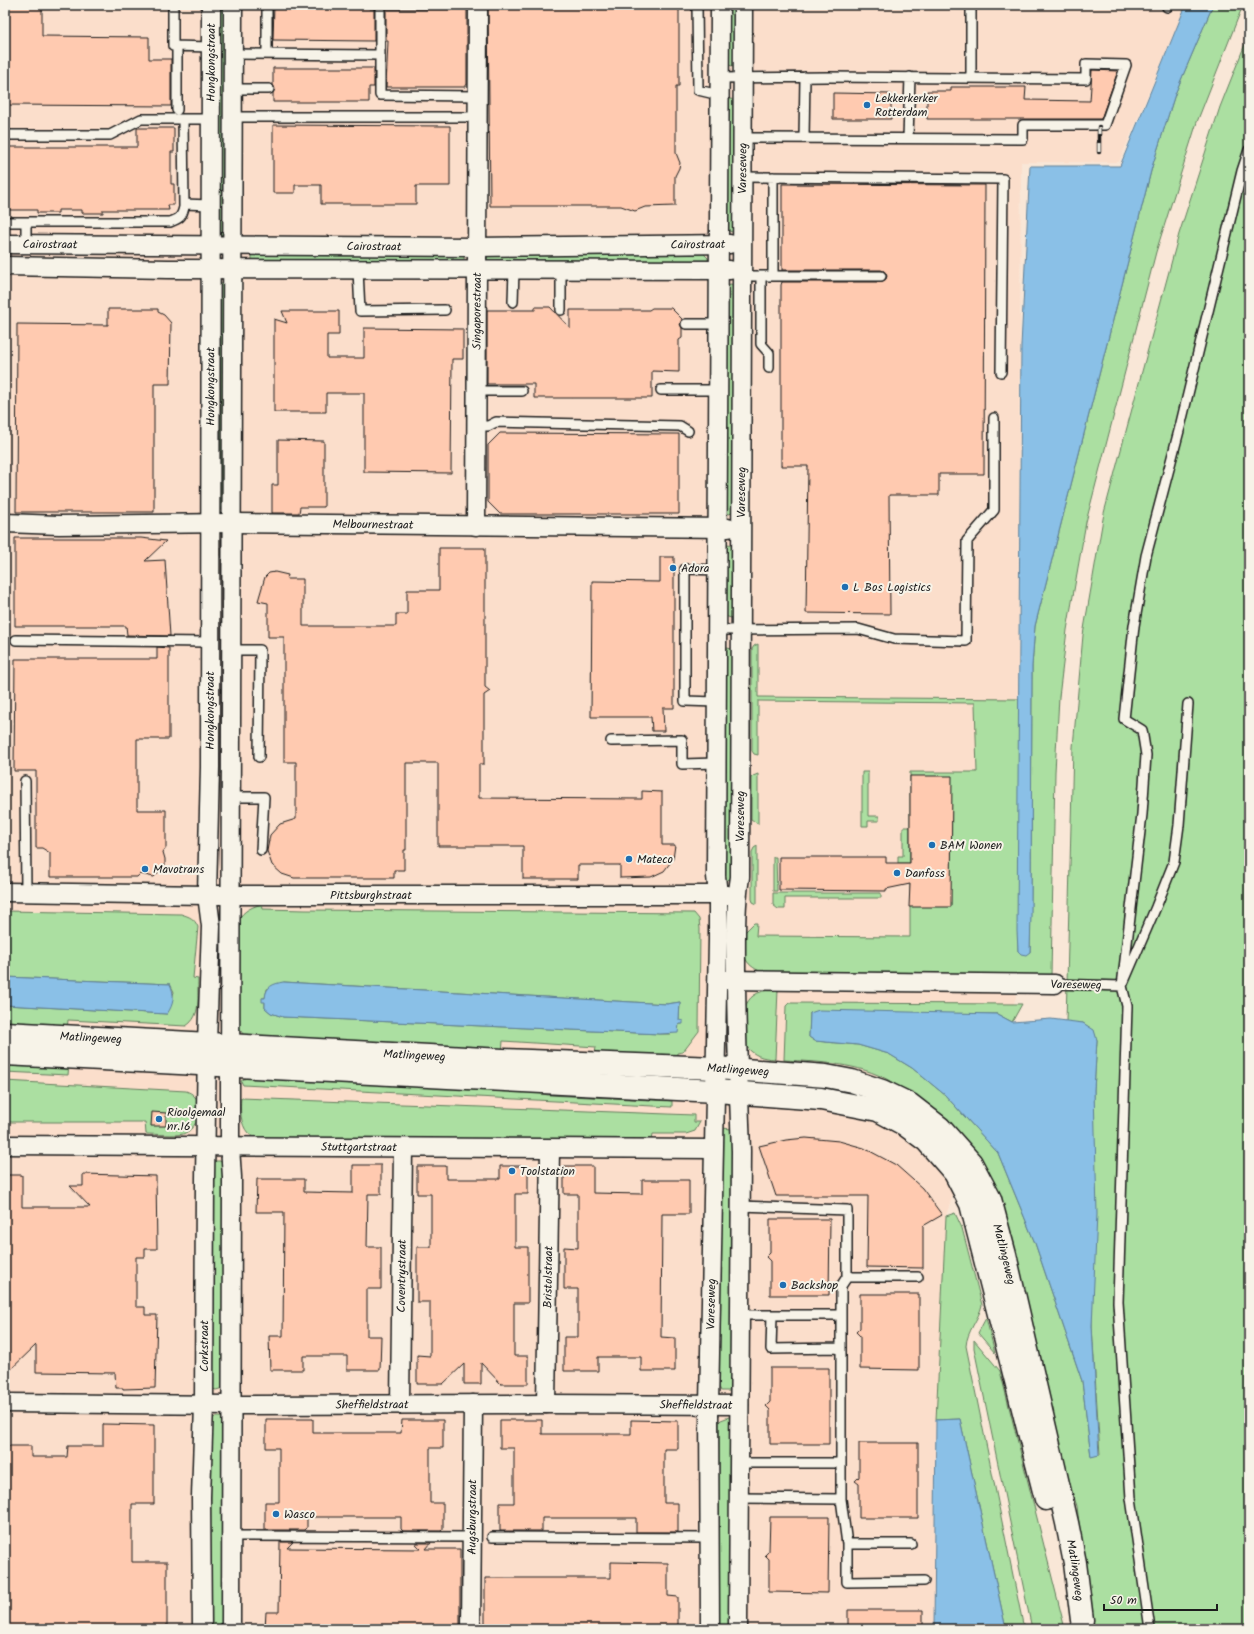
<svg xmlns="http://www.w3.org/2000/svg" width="1254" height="1634" font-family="Kalam,sans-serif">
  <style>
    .built { fill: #fbdecb }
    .green { fill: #abdfa1; stroke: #647e5e; fill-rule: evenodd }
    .water { fill: #8ac0e7; stroke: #5e7e96 }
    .building { fill: #ffcab0; stroke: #1c1c1c }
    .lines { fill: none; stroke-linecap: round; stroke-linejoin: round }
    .service-casing { stroke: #1c1c1c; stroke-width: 12 }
    .minor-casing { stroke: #1c1c1c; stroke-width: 21 }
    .secondary-casing { stroke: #1c1c1c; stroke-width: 25 }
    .service { stroke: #f7f3e8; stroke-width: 9 }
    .minor { stroke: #f7f3e8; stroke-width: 18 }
    .secondary { stroke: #f7f3e8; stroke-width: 22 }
    .rail-casing { stroke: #1c1c1c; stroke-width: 4.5 }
    .rail { stroke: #f7f3e8; stroke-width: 3; stroke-dasharray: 9; stroke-linecap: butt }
    .poi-dot { fill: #1f6fb2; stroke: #f7f3e8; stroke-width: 1.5 }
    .labels { text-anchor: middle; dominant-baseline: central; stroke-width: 4; stroke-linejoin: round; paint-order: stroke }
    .street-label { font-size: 12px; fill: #1c1c1c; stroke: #f7f3e8 }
    .poi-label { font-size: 12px; fill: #1c1c1c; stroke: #f7f3e8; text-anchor: start }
  </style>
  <rect width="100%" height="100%" fill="#f9e7d7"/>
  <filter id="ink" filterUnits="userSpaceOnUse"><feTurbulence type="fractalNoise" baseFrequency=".025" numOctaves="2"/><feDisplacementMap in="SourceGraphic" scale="8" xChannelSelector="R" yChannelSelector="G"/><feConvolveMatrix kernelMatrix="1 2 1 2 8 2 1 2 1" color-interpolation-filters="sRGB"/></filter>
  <g filter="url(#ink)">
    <path class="built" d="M5 5H1186L1119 162H1021L1016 997 946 1216 936 1420 934 1629H5Z"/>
    <path class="green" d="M216 5H228L225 234 219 235Z
      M725 5H738L736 65 733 66 727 65Z
      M1213 5H1243L1197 122 1156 252 1086 522 1067 630 1059 697 1055 772 1051 975 762 972C743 964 743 955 742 935L754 923H757L756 936 910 937V772H977L975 703 758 701V755L754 754 752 751V649L754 646 758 644V697L1020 699 1018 951 1030 952 1031 888 1032 666 1035 626 1152 167 1175 94Z
      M1249 34V1629H1095L1088 1602 1077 1506 1060 1456 923 1105C912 1097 901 1088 890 1081 859 1063 819 1062 784 1060L786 1006 789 1003 1022 1004 1012 1022 997 1014 810 1013 809 1037 815 1041 858 1045 889 1054 912 1068 945 1095 998 1153 1035 1243 1082 1381 1091 1456 1100 1455 1092 1326 1094 1090 1097 1040 1093 1030 1083 1023 1066 1022 1073 747 1083 635 1104 513 1179 234 1220 107Z
      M731 99 735 101 734 231 732 232 727 230V100Z
      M703 253 708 258V262L486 261 488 254Z
      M252 254 464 256V262L252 261Z
      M218 284H224L223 509 219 510Z
      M731 284 733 285 735 512 729 514 726 512V285Z
      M729 544 734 547 733 617 731 618 725 616 726 545Z
      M727 648 732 649 733 878 727 880 724 879 725 649Z
      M862 772H868V816H879V821H868V826H862Z
      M758 774V824L751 819V778L753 776Z
      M903 827H910V863H898V856H903Z
      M757 846V904L753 902 752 899V852L754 848Z
      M773 857H776L777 891H773Z
      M773 893H881V898H785V909H778L773 905Z
      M262 904 263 909 305 910 694 913 699 919 700 929 699 1031 683 1052 677 1053 676 1062 595 1054 596 1047 503 1041 502 1054 251 1038 243 1034 236 1024 235 925C242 912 248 908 262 904ZM284 982 667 1004 680 1002 679 1020 682 1024H679L671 1034H660L283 1017 271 1013 265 1008V1002L262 998H265L267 989Z
      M5 911 181 914C190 917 194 918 198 927L193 978 198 979C197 996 202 1016 186 1026L68 1020 67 1031 5 1028V1005L167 1014 174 992 170 984 5 977Z
      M768 990H778L775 1059C762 1058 754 1056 746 1046 745 1021 736 996 768 990Z
      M5 1060 69 1064 68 1075 5 1072Z
      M252 1074 507 1087 548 1095 672 1101V1107L243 1085 241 1081Z
      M5 1081 186 1091C189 1092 193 1094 194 1096 206 1107 197 1129 183 1134 177 1136 154 1134 146 1134L145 1122H5Z
      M241 1098 694 1115V1122H700L695 1131 686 1134H653L652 1139 343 1142 260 1140C257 1138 251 1136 248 1133 240 1124 240 1109 241 1098Z
      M722 1128 732 1129 731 1214 735 1240 732 1391H721L719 1387Z
      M215 1161H220L224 1164 223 1388 216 1390 213 1389 211 1164Z
      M955 1213 962 1228 982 1305C979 1319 967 1331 966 1346L1024 1629H1006L960 1419 936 1420 946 1216Z
      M986 1318 995 1353 978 1333Z
      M974 1340 1000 1371 1065 1629H1032L974 1348Z
      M215 1417H220L224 1419V1629H210L211 1423 212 1419Z
      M729 1417 732 1419 733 1629H718L719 1422 721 1420Z"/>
    <path class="water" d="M1186 5H1213L1175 94 1152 167 1035 626 1032 666 1031 916 1030 952 1026 955 1021 954 1018 951 1017 931 1021 346 1030 166H1120Z
      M5 977 170 984C175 995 174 1004 167 1014L5 1005Z
      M283 982 667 1004 680 1002 679 1020 683 1021V1024H679L678 1033 660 1034 283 1017 271 1013 265 1008V1002H262V998H265C266 986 273 984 283 982Z
      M819 1010 997 1014 1012 1022 1051 1019 1083 1023 1094 1030 1097 1040 1094 1090 1097 1214 1092 1326 1099 1455 1091 1457 1082 1381 1035 1243 998 1153 945 1095 912 1068 889 1054 858 1045 815 1041 809 1037 810 1013Z
      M960 1419 1006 1629H934L936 1420Z"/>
    <path class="building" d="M5 5H42V36L149 37V59H171V106L5 105Z
      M274 5H369V9H374V41L273 40Z
      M488 5H679V86H676V153L680 163 679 168 675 176V206L645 207 635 211 621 206H490Z
      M386 9H467V85H465V87H386L388 41H386Z
      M273 68H374V87H369V102H273V93L275 89 273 85Z
      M1092 70 1118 71 1101 119H927V91H951V87H1026L1025 100 1090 101Z
      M833 93 891 94V119H833Z
      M273 125 450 126V186H416V204H321V185H295V193H273Z
      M137 128H174V152H171V184H174V205H168L169 210H103V213H82V210H58V213H37V210H5V147H137Z
      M782 184 985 185 984 474H939V495H889L890 614 806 613 808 466H781V285L782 282H881L886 279 887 276 884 271 881 270H782Z
      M535 307H550L570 328V310H649L652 308H671L682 319 680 324 682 328V338L679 340V372L652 371V398H534V384H487V310H535Z
      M108 309H158V312L164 315 171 323 170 384H154V512H16L17 324 108 325Z
      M282 311H339V335H327V358H364V328L463 329V359H452L451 473 364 472V393H326V412H274V319L287 323Z
      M500 433 679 434V514H500L488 502V445Z
      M278 440 324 441V507H300L299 513H272V485H278Z
      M15 538H141L166 541 145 561 165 560 170 636 127 635 126 626H15Z
      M439 548H485V687L490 691 484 695V764H479V798L642 799V791L662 792V845H675L673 859 664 871 651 877 620 878V865H578V879H523V846H438V763H406V850H404V870H394V878H294L282 874 272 865 267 851 270 835 280 824 296 819V762H284V637H268V603L258 601 265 577 269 573 275 572 288 575 287 579H303V626H396V614H407V590H439Z
      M660 557H674V708H663L664 731H652L651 717H591L592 581 660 582Z
      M157 647 169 648V739H137V810H166V848L163 852 165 859V865L154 877 140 874 137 877H50V853L42 848H36V771H14L15 659H157Z
      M910 776H952L951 907H909L910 884 886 889V891L779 890V857H886V863H910Z
      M152 1112 166 1113V1126H151Z
      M806 1138 839 1141 864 1148 896 1165 922 1188 942 1215 923 1226V1268L867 1267 868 1196H776L759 1146 786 1140Z
      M353 1165H381V1194H368L367 1247H381V1289H367V1336H381L380 1370H347V1356H303V1370H270L269 1336H283L284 1212H256L257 1179H304V1192L353 1193Z
      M417 1166H446V1179H500V1166H528V1194H515V1247H528V1303H514V1356H528V1384H501L481 1363V1384H464V1364L443 1384H417V1355L430 1356V1302H417V1247H431V1194H417Z
      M564 1166H593V1193L642 1194V1180H689V1214H662L661 1337 675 1338V1371H641V1357H598V1371H564V1337H578V1289H564V1247L578 1248V1194H564Z
      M83 1174 156 1176 157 1249H145V1257H136V1307H145V1315H157L155 1388 123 1389V1388H116L115 1373 36 1372V1345L5 1375V1175H22V1207H90L70 1186H83Z
      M770 1219H830L829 1295H770V1261L766 1257 770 1253Z
      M860 1294H919V1370L860 1369V1336L856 1332 860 1328Z
      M770 1368H829V1444H770V1410L766 1406 770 1402Z
      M266 1419H313V1433H401L402 1420H443V1448H430V1503H443V1529L441 1531H403L401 1529V1517H307V1528L305 1530H265V1502H279V1448H266Z
      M500 1420H542V1434H631V1420L678 1421V1449H664V1503H678V1532H636V1518H542V1531H500V1503H514V1448H500Z
      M103 1424 154 1425V1504H132V1562H167V1629H5V1446H31V1457H67L68 1446H103Z
      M859 1443H918V1518H859V1484L855 1481 859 1477Z
      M770 1517H829L828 1593 769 1592V1559L765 1555 769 1551Z
      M280 1542H293L287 1548 421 1549 415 1543H431L426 1549H460V1629H265L266 1612H279Z
      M611 1562 668 1563V1596L678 1597V1629H485V1578H611Z
      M848 1610H923V1629H848Z"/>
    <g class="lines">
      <g class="service-casing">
        <path id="service" d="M173 5V46L211 47
          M380 5V95L477 96
          M697 5 698 90 719 95
          M971 5V78
          M1167 7 1168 5
          M233 54 380 55
          M267 54V5
          M719 78 827 77 1086 79V64L1126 65 1105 125H1023V139L743 138
          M233 89H269
          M177 110V46
          M233 117H477
          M5 135H110L141 119H211
          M804 138 805 77
          M908 138 910 77
          M742 177 1003 179 1001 372
          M773 177V276
          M184 204 210 205
          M5 222H170C179 219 182 217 184 207L183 119
          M26 222V245
          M358 270 360 311 445 310
          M561 270V310
          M741 276H881
          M761 276V344L769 353V368
          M513 302 514 270
          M686 324H718
          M661 390H718
          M477 391H522
          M477 426H488L496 422 680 426 688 431
          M717 630 858 629 894 639 966 641 967 541 994 510V418
          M16 640 210 642
          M231 650H260L259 757
          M716 702 685 701V569L717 570
          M611 741 682 740V764L716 763
          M25 781 26 892
          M231 797H264L261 850
          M1055 984 1122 986 1156 907 1174 862 1179 825 1188 704
          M847 1277H918
          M739 1315H841
          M772 1315 771 1349 841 1348
          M738 1463H841
          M738 1498 841 1499V1286L847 1277V1210L740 1206
          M841 1499 847 1544V1582L924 1581
          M231 1536 472 1537
          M492 1537 710 1538
          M847 1544H911
          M1150 1629 1131 1498 1118 1302 1127 1006 1122 986 1142 814 1146 755 1142 730 1124 719 1134 626 1146 556 1180 427 1242 171 1249 150"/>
      </g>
      <g class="minor-casing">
        <g id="minor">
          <path id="s1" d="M5 244 477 247 730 244"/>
          <path d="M5 266 168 269 730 270"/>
          <path id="s2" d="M5 523 59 525 232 523 728 528"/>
          <path id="s3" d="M476 526 478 5"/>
          <path id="s4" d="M5 892 207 895H728"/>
          <path d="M724 980 1055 984"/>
          <path id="s5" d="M5 1145 713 1149"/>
          <path id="s6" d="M5 1403 231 1405 546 1404 739 1405"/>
          <path id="s7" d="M400 1404 403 1148"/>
          <path id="s8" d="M546 1404 550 1150"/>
          <path id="s9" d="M202 1629 201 1497 204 1404 205 1178 207 1043 211 926 207 895 210 767 211 5"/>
          <path d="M231 1629 232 1177 230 1147V1087L233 5"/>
          <path id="s10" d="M471 1629 473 1404"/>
          <path id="s11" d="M710 1629 709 1405 718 940V895L716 876 720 5"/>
          <path id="s12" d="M738 1629 741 1151C739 1091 736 1032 736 972 736 940 735 908 740 877L743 5"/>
        </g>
      </g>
      <g class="secondary-casing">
        <g id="secondary">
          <path id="s13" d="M5 1033 503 1060 716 1068 787 1073 826 1076 852 1081 882 1091 909 1104 940 1128 971 1163 990 1199 1005 1255 1067 1523 1075 1563 1082 1620"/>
          <path d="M5 1054 716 1091 821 1099 878 1110 904 1124 927 1141 955 1173 971 1204 1046 1499"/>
        </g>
      </g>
      <use href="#service" class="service"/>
      <use href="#minor" class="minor"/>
      <use href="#secondary" class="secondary"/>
      <g class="rail-casing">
        <path id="rail" d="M1099 152V127"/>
      </g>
      <use href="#rail" class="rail"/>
    </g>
  </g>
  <g class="poi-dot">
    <circle cx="867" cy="105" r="4"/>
    <circle cx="673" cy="568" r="4"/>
    <circle cx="845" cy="587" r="4"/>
    <circle cx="932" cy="845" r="4"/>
    <circle cx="629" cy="859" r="4"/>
    <circle cx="145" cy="869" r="4"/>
    <circle cx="897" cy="873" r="4"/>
    <circle cx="159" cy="1119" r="4"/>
    <circle cx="512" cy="1171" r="4"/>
    <circle cx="783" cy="1285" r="4"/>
    <circle cx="276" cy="1514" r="4"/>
  </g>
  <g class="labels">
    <g class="street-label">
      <text stroke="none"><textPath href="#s9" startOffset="1567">Hongkongstraat</textPath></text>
      <text stroke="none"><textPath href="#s12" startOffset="1461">Vareseweg</textPath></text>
      <text stroke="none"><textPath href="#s1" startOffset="45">Cairostraat</textPath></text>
      <text stroke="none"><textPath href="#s1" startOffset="693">Cairostraat</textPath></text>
      <text stroke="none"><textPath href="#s1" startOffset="369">Cairostraat</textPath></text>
      <text stroke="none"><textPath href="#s3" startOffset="215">Singaporestraat</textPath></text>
      <text stroke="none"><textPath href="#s9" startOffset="1243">Hongkongstraat</textPath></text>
      <text stroke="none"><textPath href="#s12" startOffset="1137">Vareseweg</textPath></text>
      <text stroke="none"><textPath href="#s2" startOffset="368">Melbournestraat</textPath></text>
      <text stroke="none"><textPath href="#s9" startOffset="919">Hongkongstraat</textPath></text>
      <text stroke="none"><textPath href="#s12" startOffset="813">Vareseweg</textPath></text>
      <text stroke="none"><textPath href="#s4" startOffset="366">Pittsburghstraat</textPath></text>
      <text transform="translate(1076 985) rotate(1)">Vareseweg</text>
      <text stroke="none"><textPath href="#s13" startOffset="86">Matlingeweg</textPath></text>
      <text stroke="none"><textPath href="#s13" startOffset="410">Matlingeweg</textPath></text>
      <text stroke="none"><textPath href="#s13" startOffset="734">Matlingeweg</textPath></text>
      <text stroke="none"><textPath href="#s5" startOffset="354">Stuttgartstraat</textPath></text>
      <text stroke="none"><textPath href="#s13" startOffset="1094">Matlingeweg</textPath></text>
      <text stroke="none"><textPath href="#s7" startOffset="128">Coventrystraat</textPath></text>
      <text stroke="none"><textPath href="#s8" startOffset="127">Bristolstraat</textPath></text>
      <text stroke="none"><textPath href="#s11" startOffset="325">Vareseweg</textPath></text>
      <text stroke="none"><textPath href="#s9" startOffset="283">Corkstraat</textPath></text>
      <text stroke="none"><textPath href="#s6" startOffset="367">Sheffieldstraat</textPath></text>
      <text stroke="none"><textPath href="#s6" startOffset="691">Sheffieldstraat</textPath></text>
      <text stroke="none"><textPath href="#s10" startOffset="112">Augsburgstraat</textPath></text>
      <text stroke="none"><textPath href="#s13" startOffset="1418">Matlingeweg</textPath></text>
    </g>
    <g class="poi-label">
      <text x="875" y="98">Lekkerkerker<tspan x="875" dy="14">Rotterdam</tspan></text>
      <text x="681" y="568">Adora</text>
      <text x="853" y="587">L Bos Logistics</text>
      <text x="940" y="845">BAM Wonen</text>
      <text x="637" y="859">Mateco</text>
      <text x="153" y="869">Mavotrans</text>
      <text x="905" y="873">Danfoss</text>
      <text x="167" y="1112">Rioolgemaal<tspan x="167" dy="14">nr.16</tspan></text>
      <text x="520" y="1171">Toolstation</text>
      <text x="791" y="1285">Backshop</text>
      <text x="284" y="1514">Wasco</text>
    </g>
  </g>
  <rect width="1254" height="1634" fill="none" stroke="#f7f3e8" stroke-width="20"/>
  <rect x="10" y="10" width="1234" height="1614" fill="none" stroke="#1c1c1c" stroke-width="1.5" filter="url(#ink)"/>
  <path d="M1104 1604v6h113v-6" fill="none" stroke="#1c1c1c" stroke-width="2"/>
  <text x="1110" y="1604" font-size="12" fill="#1c1c1c" stroke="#f7f3e8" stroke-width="3" paint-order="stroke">50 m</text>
</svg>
